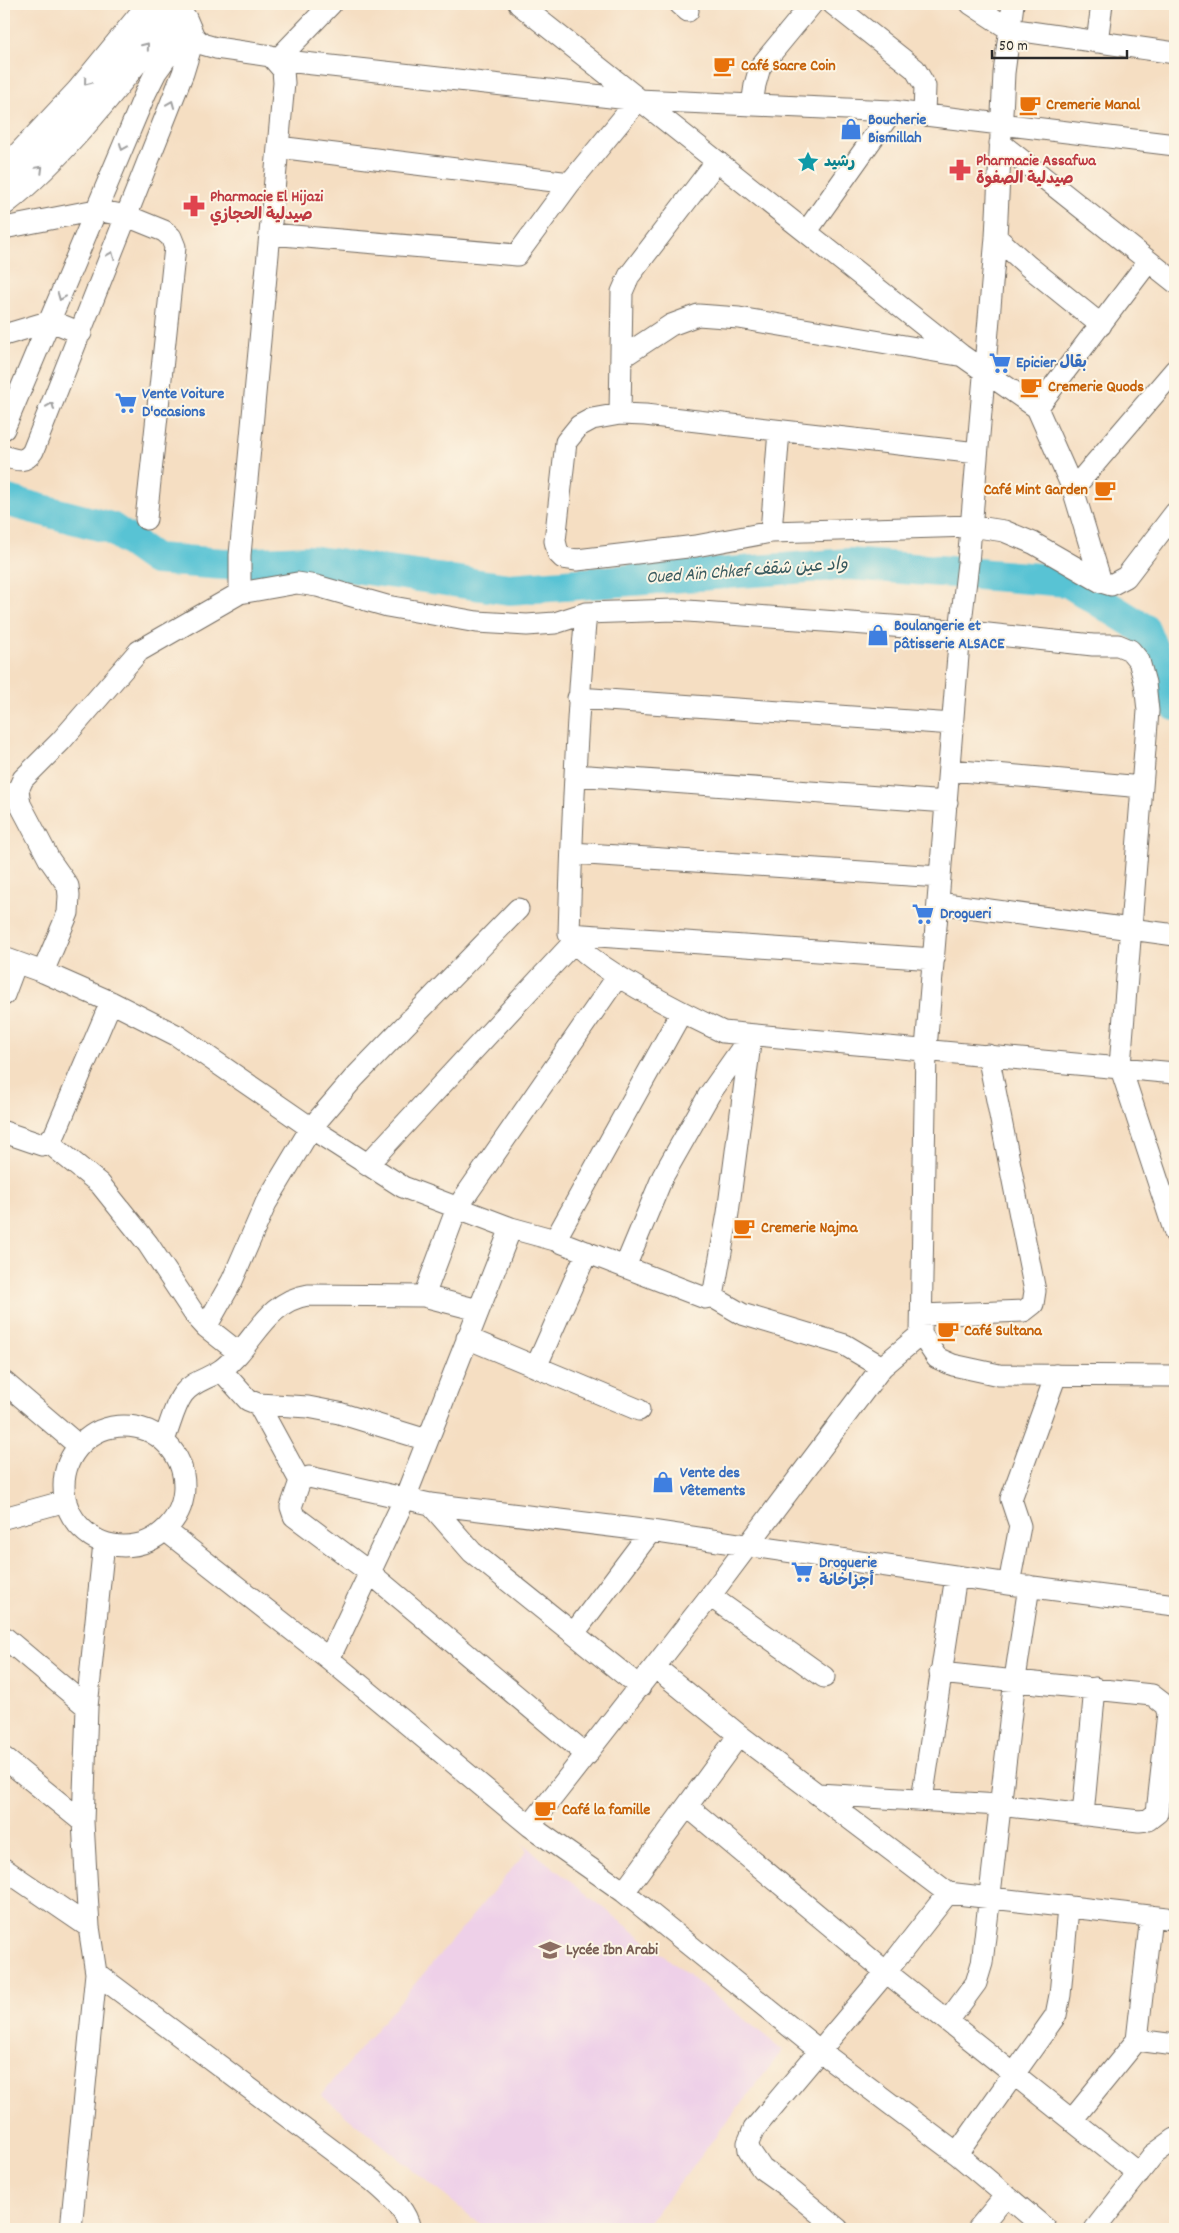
<svg xmlns="http://www.w3.org/2000/svg" width="1179" height="2233" font-family="Dekko,'Playpen Sans Arabic',sans-serif">
  <style>
    .built { fill: #eed0e8 }
    .lines { fill: none; stroke-linecap: round; stroke-linejoin: round }
    .river { stroke: #58c3d4; stroke-width: 32 }
    .minor-casing { stroke: #726a60; stroke-width: 23 }
    .major-casing { stroke: #726a60; stroke-width: 28 }
    .minor { stroke: #fff; stroke-width: 21 }
    .major { stroke: #fff; stroke-width: 26 }
    .oneway { stroke: #a0a0a0 }
    .labels { text-anchor: middle; dominant-baseline: central; stroke-width: 4; stroke-linejoin: round; paint-order: stroke }
    .food-label { font-size: 16px; font-weight: bold; fill: #c56008; stroke: #fcf5e5; text-anchor: start }
    .shop-label { font-size: 16px; font-weight: bold; fill: #366cbe; stroke: #fcf5e5; text-anchor: start }
    .health-label { font-size: 16px; font-weight: bold; fill: #be3a42; stroke: #fcf5e5; text-anchor: start }
    .culture-label { font-size: 16px; font-weight: bold; fill: #0d838f; stroke: #fcf5e5; text-anchor: start }
    .education-label { font-size: 16px; font-weight: bold; fill: #785e54; stroke: #fcf5e5; text-anchor: start }
    .water-label { font-size: 18px; font-style: italic; fill: #38595e; stroke: #fcf5e5 }
  </style>
  <rect width="100%" height="100%" fill="#fcf5e5"/>
  <filter id="ink" filterUnits="userSpaceOnUse"><feTurbulence type="fractalNoise" baseFrequency=".02" numOctaves="2"/><feDisplacementMap in="SourceGraphic" scale="10" xChannelSelector="R" yChannelSelector="G"/><feConvolveMatrix kernelMatrix="1 2 1 2 8 2 1 2 1" color-interpolation-filters="sRGB"/></filter>
  <filter id="wash" filterUnits="userSpaceOnUse"><feTurbulence type="fractalNoise" baseFrequency=".0096" numOctaves="4" result="noise"/><feDisplacementMap in="SourceGraphic" scale="20" xChannelSelector="R" yChannelSelector="G"/><feGaussianBlur stdDeviation="1.12" result="paint"/><feColorMatrix in="noise" values="0 0 0 0 0 0 0 0 0 0 0 0 0 0 0 0 0 1.4 0 .05"/><feComposite in="paint" operator="in"/></filter>
  <g filter="url(#wash)">
    <rect width="100%" height="100%" fill="#f5dec2"/>
    <path class="built" d="M522 1843 783 2050 643 2229H486L321 2095 527 1851Z"/>
    <g class="lines">
      <path class="river" d="M4 500 111 528 155 559 224 564
        M256 563 310 561 509 589 849 564 1067 581 1144 629 1175 705"/>
    </g>
  </g>
  <g filter="url(#ink)">
    <g class="lines">
      <g class="minor-casing">
        <path id="minor" d="M175 4 186 18 194 37 202 44 216 48 271 56 283 70 284 83 240 555V593
          M519 4 961 355 1037 408 1073 489 1101 582 1111 585 1126 577 1175 513
          M680 4 688 11
          M833 4 915 69 925 86 924 114
          M971 4 1009 29 1175 53
          M1013 4 1004 73 996 237 968 563 960 631 926 1049 921 1334 937 1358 953 1365 999 1375 1175 1376
          M1097 42 1102 4
          M277 60 638 100 892 111 1175 145
          M277 60 331 4
          M752 105 755 85 760 67 812 4
          M1000 143 1175 282
          M278 147 570 183
          M4 228 96 210 127 216 164 231 171 237 175 247 146 519
          M807 231 892 111
          M270 234 517 255 570 183 638 100
          M996 237 1028 266 1101 325
          M4 335 51 321 81 333
          M621 358 671 325 698 315 739 318 958 355
          M1037 408 1148 262
          M620 414 622 292 629 276 717 161
          M4 429 146 92 156 72 188 28
          M977 453 645 415 620 414 592 419 579 426 566 442 555 541 558 553 563 558 577 560 696 546 771 532 971 526 1004 531 1033 543 1101 582
          M4 456C16 460 25 464 33 451L183 73 194 37
          M1073 489 1175 370
          M771 532 779 431
          M586 613C576 720 572 827 569 934 582 964 691 1017 723 1032L1175 1073
          M578 698 953 724
          M950 770 1142 787
          M575 775 947 802
          M572 853 940 877
          M938 903 1175 935
          M569 934 934 959
          M4 958 43 972 111 1002 178 1036 311 1128 403 1187 511 1228 405 1498 329 1659
          M43 972 68 913 69 896 68 886 49 859 20 804 18 790 23 779 61 741 139 651 240 593 297 583 317 586 387 606 477 622 527 625 555 623 586 613 674 610 960 631 1093 645H1118L1130 650 1139 661 1145 683 1148 711 1120 1066 1175 1233
          M4 995 16 963
          M4 1132 42 1145 54 1136 111 1002
          M48 1142 100 1184 148 1244 195 1315 206 1327 239 1353
          M367 1165 573 943
          M511 1228 555 1240 705 1298 714 1291 728 1213 751 1036
          M555 1240 681 1013
          M625 1267 663 1176 709 1095 749 1038
          M424 1296 457 1208 618 976
          M711 1296 742 1314 845 1345 882 1367
          M922 1315 1024 1311 1033 1304 1035 1291 988 1055
          M206 1327 232 1281 266 1203 311 1128 354 1078 518 909
          M467 1338 639 1410
          M536 1367 587 1252
          M221 1370 248 1400 258 1404 308 1407 339 1413 427 1440
          M4 1382 79 1446
          M258 1404 300 1481
          M64 1486a60 60 0 1 1 120 0a60 60 0 1 1-120 0Z
          M164 1440C170 1426 174 1406 183 1394 193 1381 208 1379 221 1370 254 1346 264 1302 308 1295L424 1296 478 1310
          M430 1504 472 1552 640 1687
          M4 1518 66 1501
          M165 1530 329 1659 530 1826 624 1892 820 2051 957 2154 1046 2229
          M1009 1584 1020 1526 1011 1499 1056 1375
          M710 1596 824 1677
          M574 1633 651 1531
          M4 1637 87 1707
          M655 1667 739 1735 948 1893 1175 1919
          M587 1755 369 1572 294 1516 291 1507 300 1481 309 1477 430 1504 651 1531 1009 1584 1175 1605
          M4 1758 83 1822
          M818 1794 999 1805 1139 1821 1148 1820 1157 1813 1168 1713 1165 1705 1152 1695 940 1673
          M922 1800 956 1576
          M687 1806 886 1972 1139 2174
          M1083 1815 1095 1688
          M530 1826 710 1596 882 1367 921 1334
          M4 1869 89 1927
          M624 1892 739 1735
          M96 1973 373 2181C389 2196 405 2207 410 2229
          M948 2021 976 1983 982 1963 1015 1679 1029 1586
          M1137 2040 1175 2045
          M1072 2120 1137 2040 1151 1916
          M957 2154 1056 2015 1060 1995 1068 1908
          M71 2229 96 1973 89 1927 83 1822 87 1707 104 1543
          M838 2229 786 2186 762 2169 749 2150 748 2143 754 2129 886 1972 948 1893
          M978 2229 1006 2195
          M1095 2229 1153 2155 1175 2139"/>
      </g>
      <g class="major-casing">
        <path id="major" d="M4 172 79 92 151 4
          M4 202C68 152 130 68 181 4"/>
      </g>
      <use href="#minor" class="minor"/>
      <use href="#major" class="major"/>
    </g>
    <defs><path id="oneway-chevron" d="M-2-3.5L2.5 0L-2 3.5" fill="none" stroke-width="1.6" stroke-linecap="round" stroke-linejoin="round" transform="scale(1.25)"/></defs>
    <g class="oneway">
      <use href="#oneway-chevron" transform="translate(146 46) rotate(-51)"/>
      <use href="#oneway-chevron" transform="translate(87 82) rotate(129)"/>
      <use href="#oneway-chevron" transform="translate(171 104) rotate(-68)"/>
      <use href="#oneway-chevron" transform="translate(123 147) rotate(113)"/>
      <use href="#oneway-chevron" transform="translate(40 169) rotate(-45)"/>
      <use href="#oneway-chevron" transform="translate(111 255) rotate(-68)"/>
      <use href="#oneway-chevron" transform="translate(61 297) rotate(112)"/>
      <use href="#oneway-chevron" transform="translate(51 406) rotate(-68)"/>
    </g>
  </g>
  <defs>
    <g id="cafe-bare" transform="scale(1.725)"><path d="M-5.5-4.5H6V0H3Q3 3.5 0 3.5H-2.5Q-5.5 3.5-5.5 0ZM3-3.2v2h1.7v-2ZM-6 4.5H4V6H-6Z" fill="#e8710a" stroke="#fcf5e5" stroke-width="2.5" paint-order="stroke"/></g>
    <g id="shop-bare" transform="scale(1.725)"><path d="M-5-2.5h2.3a2.7 3.5 0 0 1 5.4 0H5L5.5 6h-11ZM-1.5-2.5h3a1.5 2.3 0 0 0-3 0Z" fill="#3f7fe0" stroke="#fcf5e5" stroke-width="2.5" paint-order="stroke"/></g>
    <g id="sight-bare" transform="scale(1.725)"><path d="M0-6L1.8-2.2L6-1.7L2.9 1.2L3.7 5.4L0 3.3L-3.7 5.4L-2.9 1.2L-6-1.7L-1.8-2.2Z" fill="#0f9aa8" stroke="#fcf5e5" stroke-width="2.5" paint-order="stroke"/></g>
    <g id="pharmacy-bare" transform="scale(1.725)"><path d="M-2-6h4v4h4v4h-4v4h-4v-4h-4v-4h4Z" fill="#e0444e" stroke="#fcf5e5" stroke-width="2.5" paint-order="stroke"/></g>
    <g id="supermarket-bare" transform="scale(1.725)"><path d="M-6-5.5h2.5l.6 2H6L4.5 2H-2.5L-4.4-4H-6ZM-1.5 3.2a1.3 1.3 0 1 0 .1 0ZM3 3.2a1.3 1.3 0 1 0 .1 0Z" fill="#3f7fe0" stroke="#fcf5e5" stroke-width="2.5" paint-order="stroke"/></g>
    <g id="school-bare" transform="scale(1.725)"><path d="M0-5L7-2L0 1L-7-2ZM-4 1L0 2.5L4 1V4Q0 6-4 4Z" fill="#8d6e63" stroke="#fcf5e5" stroke-width="2.5" paint-order="stroke"/></g>
  </defs>
  <g fill-rule="evenodd">
    <use href="#cafe-bare" x="724" y="66"/>
    <use href="#cafe-bare" x="1030" y="105"/>
    <use href="#shop-bare" x="851" y="129"/>
    <use href="#sight-bare" x="808" y="162"/>
    <use href="#pharmacy-bare" x="960" y="170"/>
    <use href="#pharmacy-bare" x="194" y="206"/>
    <use href="#supermarket-bare" x="1000" y="363"/>
    <use href="#cafe-bare" x="1031" y="387"/>
    <use href="#supermarket-bare" x="126" y="403"/>
    <use href="#cafe-bare" x="1105" y="490"/>
    <use href="#shop-bare" x="878" y="635"/>
    <use href="#supermarket-bare" x="923" y="914"/>
    <use href="#cafe-bare" x="744" y="1228"/>
    <use href="#cafe-bare" x="948" y="1331"/>
    <use href="#shop-bare" x="663" y="1482"/>
    <use href="#supermarket-bare" x="802" y="1572"/>
    <use href="#cafe-bare" x="545" y="1810"/>
    <use href="#school-bare" x="550" y="1950"/>
  </g>
  <g class="labels">
    <g class="food-label">
      <text x="741" y="66">Café Sacre Coin</text>
      <text x="1046" y="105">Cremerie Manal</text>
      <text x="1048" y="387">Cremerie Quods</text>
      <text x="1088" y="490" text-anchor="end">Café Mint Garden</text>
      <text x="761" y="1228">Cremerie Najma</text>
      <text x="964" y="1331">Café Sultana</text>
      <text x="562" y="1810">Café la famille</text>
    </g>
    <g class="shop-label">
      <text x="868" y="120">Boucherie<tspan x="868" dy="18">Bismillah</tspan></text>
      <text x="1016" y="363">Epicier بقال</text>
      <text x="142" y="394">Vente Voiture<tspan x="142" dy="18">D'ocasions</tspan></text>
      <text x="894" y="626">Boulangerie et<tspan x="894" dy="18">pâtisserie ALSACE</tspan></text>
      <text x="940" y="914">Drogueri</text>
      <text x="680" y="1473">Vente des<tspan x="680" dy="18">Vêtements</tspan></text>
      <text x="819" y="1563">Droguerie<tspan x="819" dy="18">أجزاخانة</tspan></text>
    </g>
    <g class="health-label">
      <text x="976" y="161">Pharmacie Assafwa<tspan x="976" dy="18">صيدلية الصفوة</tspan></text>
      <text x="210" y="197">Pharmacie El Hijazi<tspan x="210" dy="18">صيدلية الحجازي</tspan></text>
    </g>
    <g class="culture-label">
      <text x="824" y="162">رشيد</text>
    </g>
    <g class="education-label">
      <text x="566" y="1950">Lycée Ibn Arabi</text>
    </g>
    <g class="water-label">
      <text transform="translate(747 572) rotate(-4)">Oued Aïn Chkef واد عين شقف</text>
    </g>
  </g>
  <rect width="1179" height="2233" fill="none" stroke="#fcf5e5" stroke-width="20"/>
  <path d="M992 50v8h135v-8" fill="none" stroke="#2b2b2b" stroke-width="2.5"/>
  <text x="999" y="50" font-size="15" fill="#2b2b2b" stroke="#fcf5e5" stroke-width="4" paint-order="stroke">50 m</text>
</svg>
